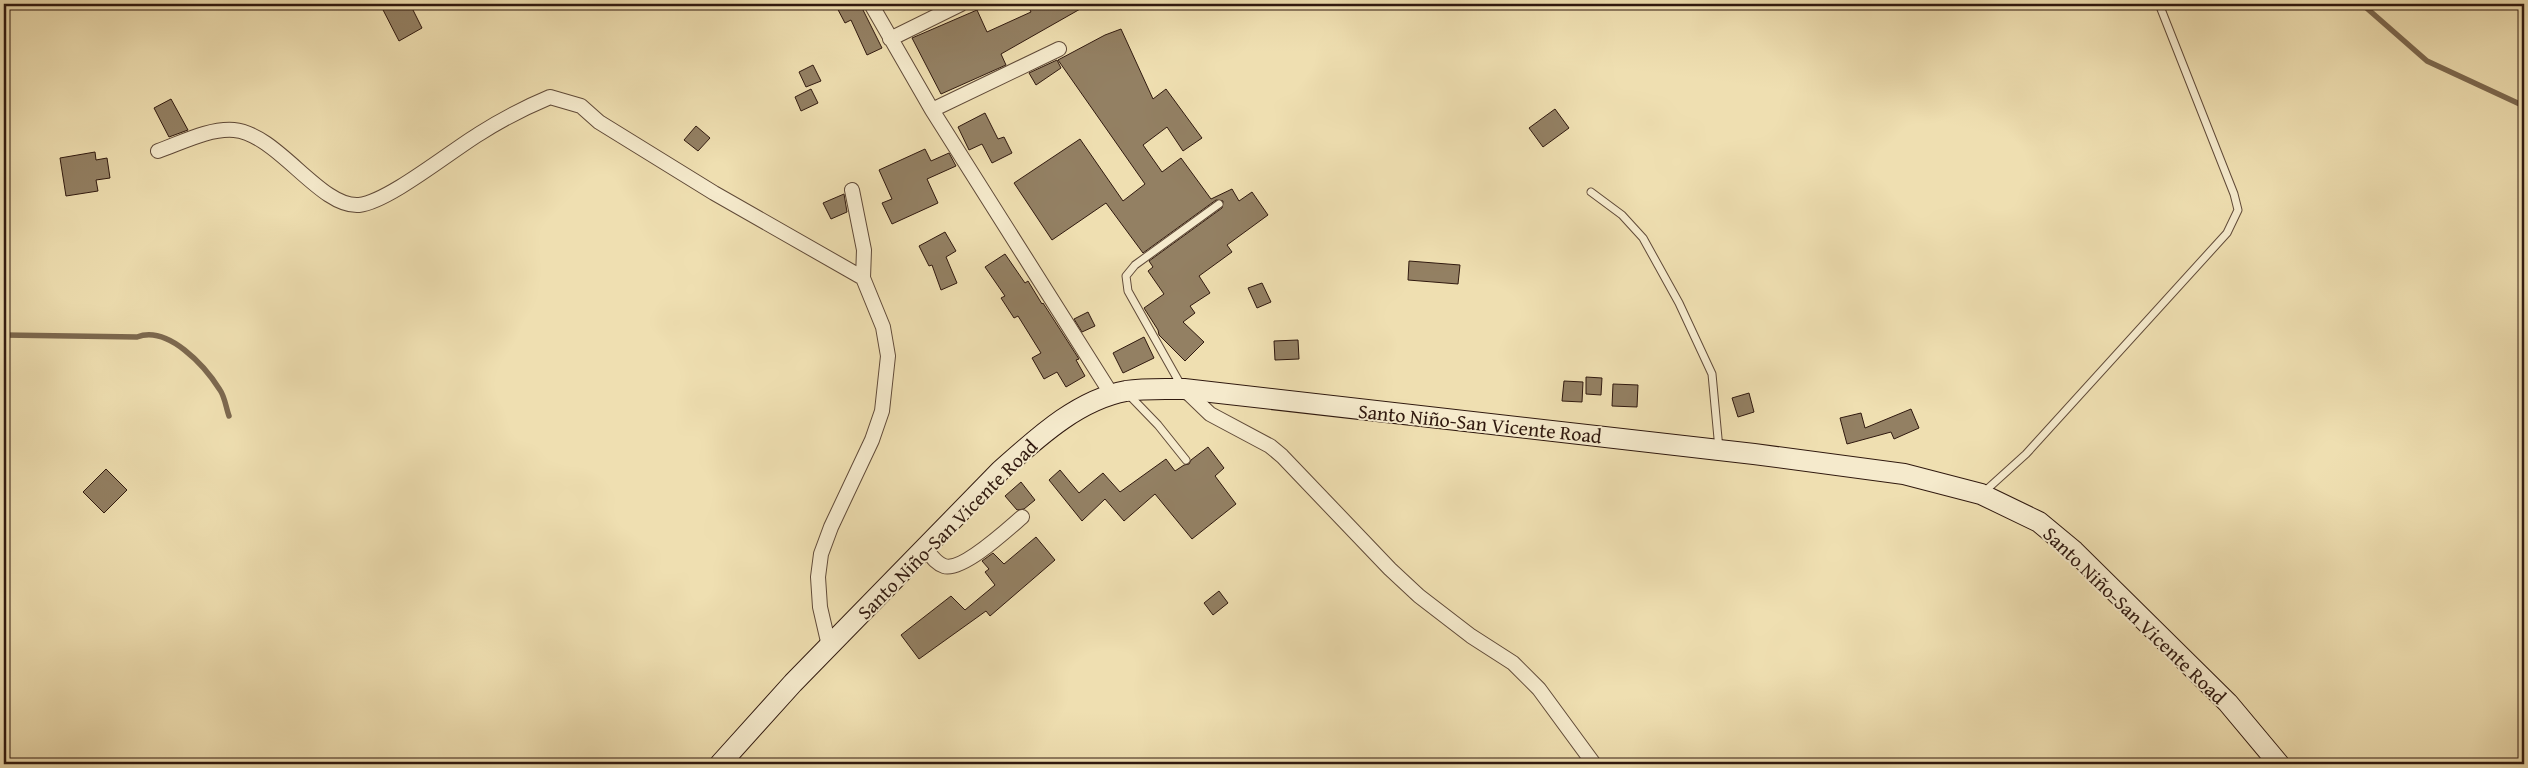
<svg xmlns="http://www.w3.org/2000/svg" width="2528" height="768" font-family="'Gentium Book Plus',serif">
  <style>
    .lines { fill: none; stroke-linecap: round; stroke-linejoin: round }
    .stream { stroke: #7c684f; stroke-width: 5.5 }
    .building { fill: #938063; stroke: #30190f }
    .service-casing { stroke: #604a38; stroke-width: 9 }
    .minor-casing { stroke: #604a38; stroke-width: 16 }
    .secondary-casing { stroke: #30190f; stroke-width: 22 }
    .service { stroke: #f5eacc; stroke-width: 7 }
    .minor { stroke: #f5eacc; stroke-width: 14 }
    .secondary { stroke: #f5eacc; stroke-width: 20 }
    .labels { text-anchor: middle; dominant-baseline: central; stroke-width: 4; stroke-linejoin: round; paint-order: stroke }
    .street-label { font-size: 20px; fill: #30190f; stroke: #f5eacc }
  </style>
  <rect width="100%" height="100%" fill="#efdfb1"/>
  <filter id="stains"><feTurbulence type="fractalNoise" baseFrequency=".004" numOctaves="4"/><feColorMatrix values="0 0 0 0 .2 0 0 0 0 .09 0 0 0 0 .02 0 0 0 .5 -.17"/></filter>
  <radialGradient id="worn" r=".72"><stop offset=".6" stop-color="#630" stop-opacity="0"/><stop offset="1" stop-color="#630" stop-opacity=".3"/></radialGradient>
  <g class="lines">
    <path class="stream" d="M2362 4 2427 61 2524 106
      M4 335 137 337C168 325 205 366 220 390 225 397 226 408 229 416"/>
  </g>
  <path class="building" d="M380 4H410L422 28 399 41Z
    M835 4H860L882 48 867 55 851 20 845 23Z
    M1027 4H1089L1001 54 1006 65 941 94 912 38 977 10 987 32 1031 12Z
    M1121 29 1153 99 1166 89 1202 138 1183 151 1167 127 1143 145 1162 172 1181 158 1211 199 1232 189 1239 201 1252 192 1268 215 1227 245 1232 252 1199 276 1210 293 1190 306 1195 313 1183 322 1204 342 1185 361 1159 335 1158 330 1144 308 1164 294 1148 271 1153 267 1149 261 1222 208 1223 201 1216 200 1143 253 1106 203 1052 240 1014 183 1080 139 1123 201 1145 184 1058 60 1105 35Z
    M1057 60 1061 68 1036 85 1029 73Z
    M813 65 821 81 806 87 799 72Z
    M811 89 818 103 801 111 795 97Z
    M171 99 188 130 169 137 154 108Z
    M1555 109 1569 128 1543 147 1529 128Z
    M985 113 998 139 1004 137 1012 153 992 163 982 144 969 150 958 127Z
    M696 126 710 138 698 151 684 140Z
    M925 149 931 161 949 153 956 166 927 179 938 203 892 224 882 203 892 199 879 170Z
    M95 152 96 160 107 158 110 178 96 180 98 191 66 196 60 158Z
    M844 194 847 212 831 219 823 203Z
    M945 232 956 251 946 257 957 283 941 290 932 265 929 266 919 246Z
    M1005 254 1025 283 1028 281 1042 304 1043 303 1079 359 1076 360 1085 376 1066 387 1057 372 1044 379 1032 358 1041 353 1018 316 1014 318 1001 298 1005 296 985 267Z
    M1409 261 1460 265 1458 284 1408 280Z
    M1262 283 1271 302 1257 308 1248 288Z
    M1088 312 1095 326 1082 332 1074 319Z
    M1144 337 1154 358 1123 373 1113 353Z
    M1298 340 1299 359 1275 360 1274 341Z
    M1586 377 1602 378 1601 395 1586 394Z
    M1564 381 1583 382 1582 402 1562 401Z
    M1613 384 1638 385 1637 407 1612 406Z
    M1749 393 1754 412 1738 417 1732 398Z
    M1911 409 1919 428 1894 439 1891 432 1847 444 1840 418 1861 413 1865 428Z
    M1208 447 1224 468 1215 476 1236 504 1192 539 1155 494 1124 521 1105 499 1082 521 1049 480 1060 470 1079 493 1103 473 1120 492 1166 459 1175 471 1184 465 1189 464 1191 460Z
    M106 469 127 490 104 513 83 492Z
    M1021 482 1035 500 1024 509 1017 510 1005 496Z
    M1036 537 1055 560 990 616 986 611 919 659 901 635 951 596 965 610 995 585 985 572 989 569 982 561 993 553 1004 564Z
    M1219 591 1228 603 1213 615 1204 603Z"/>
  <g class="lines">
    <g class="service-casing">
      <path id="service" d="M1591 192 1622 215 1643 238 1679 303 1712 374 1719 449
        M1182 387 1128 291 1126 276 1135 265 1219 204
        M1129 395 1158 425 1186 460
        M1984 492 2026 454 2227 233 2238 210 2234 194 2159 4"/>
    </g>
    <g class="minor-casing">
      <path id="minor" d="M871 4 932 110 1112 395
        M890 39 961 4
        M932 110 1059 49
        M158 151C181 143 209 128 234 130 278 134 320 208 359 205 388 202 451 151 479 134 501 120 526 107 550 97L581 106 599 122 714 193 863 278
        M1184 389 1210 414 1270 446 1282 456 1390 569 1419 596 1471 636 1513 663 1539 689 1594 764
        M925 548C931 555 935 563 944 566 962 572 1008 529 1022 517
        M829 646 820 607 818 577 821 554 831 527 872 440 882 411 888 356 883 327 863 278 864 250 852 190"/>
    </g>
    <g class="secondary-casing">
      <path id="secondary" d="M720 764 793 683 1000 471C1036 439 1077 400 1126 391 1145 388 1165 389 1184 389L1754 454 1904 474 1981 494 2039 522 2074 551 2228 703 2279 764"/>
    </g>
    <use href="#service" class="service"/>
    <use href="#minor" class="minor"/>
    <use href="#secondary" class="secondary"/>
  </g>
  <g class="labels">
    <g class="street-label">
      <text transform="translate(1480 423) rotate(6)">Santo Niño-San Vicente Road</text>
      <text transform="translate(947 529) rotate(-45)">Santo Niño-San Vicente Road</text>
      <text transform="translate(2135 615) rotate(44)">Santo Niño-San Vicente Road</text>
    </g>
  </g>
  <rect width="2528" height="768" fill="none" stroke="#efdfb1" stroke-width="20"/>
  <rect x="5" y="5" width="2518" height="758" fill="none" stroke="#30190f" stroke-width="2.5"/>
  <rect x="10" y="10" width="2508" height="748" fill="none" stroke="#30190f"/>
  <rect width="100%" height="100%" filter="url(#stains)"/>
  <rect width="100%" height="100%" fill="url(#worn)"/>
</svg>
